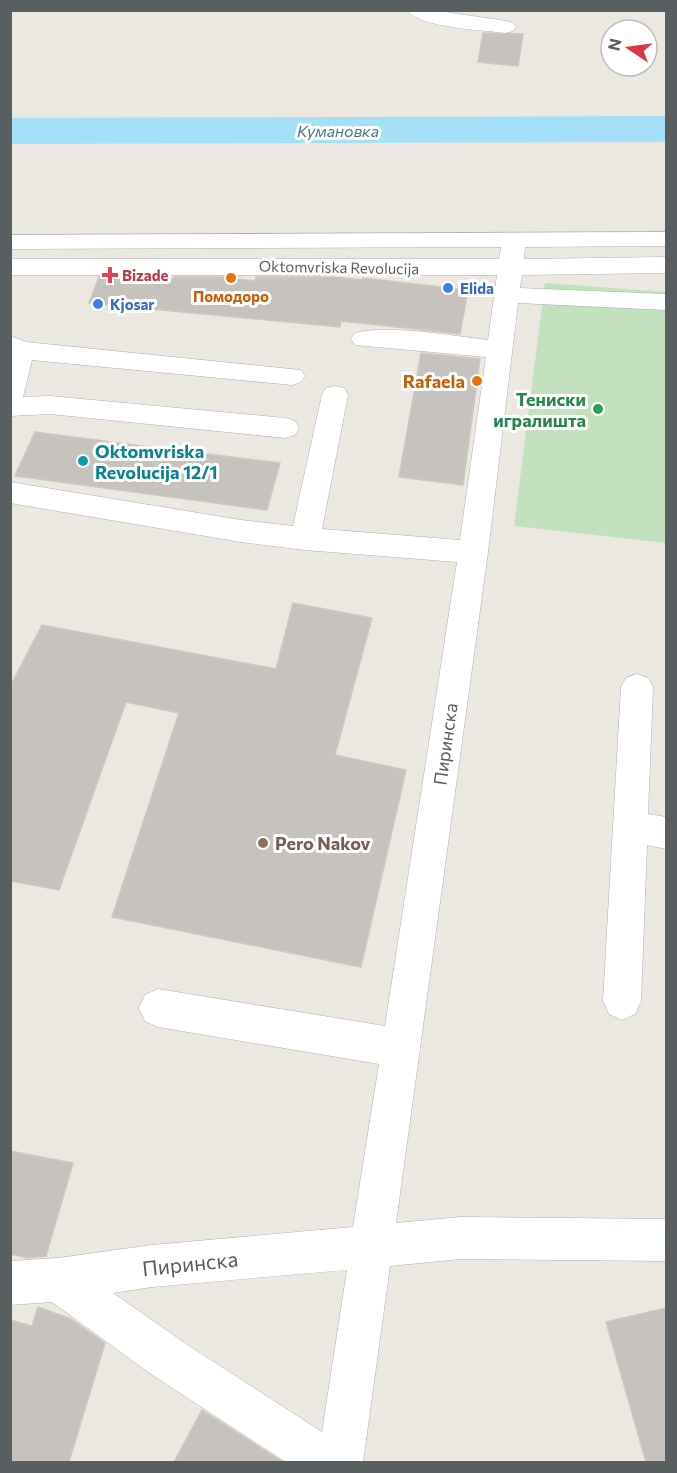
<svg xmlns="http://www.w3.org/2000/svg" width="677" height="1473" font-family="Commissioner,sans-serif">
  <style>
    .green { fill: #c4e1bf }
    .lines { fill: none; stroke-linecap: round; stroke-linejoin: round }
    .river { fill: #a4e1f8; fill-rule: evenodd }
    .building { fill: #c6c2be; stroke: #cfc8c0; stroke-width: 1.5 }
    .minor-casing { stroke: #aeb2b6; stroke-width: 1 }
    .minor { fill: #fff; fill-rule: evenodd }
    .health-dot { fill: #e0444e; stroke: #fff; stroke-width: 2 }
    .food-dot { fill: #e8710a; stroke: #fff; stroke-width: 2 }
    .shop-dot { fill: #3f7fe0; stroke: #fff; stroke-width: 2 }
    .leisure-dot { fill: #2e9e5b; stroke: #fff; stroke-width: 2 }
    .culture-dot { fill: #0f9aa8; stroke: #fff; stroke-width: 2 }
    .education-dot { fill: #8d6e63; stroke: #fff; stroke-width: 2 }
    .labels { text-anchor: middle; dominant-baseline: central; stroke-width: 6; stroke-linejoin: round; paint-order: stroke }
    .far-street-label { font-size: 15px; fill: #595e61; stroke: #fff }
    .far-health-label { font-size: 15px; font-weight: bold; fill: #be3a42; stroke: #fff; text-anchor: start }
    .far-shop-label { font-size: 15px; font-weight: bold; fill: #366cbe; stroke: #fff; text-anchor: start }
    .far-food-label { font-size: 15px; font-weight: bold; fill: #c56008; stroke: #fff }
    .far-water-label { font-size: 16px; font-style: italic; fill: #3f7897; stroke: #fff }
    .food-label { font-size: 18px; font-weight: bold; fill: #c56008; stroke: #fff; text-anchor: end }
    .leisure-label { font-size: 18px; font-weight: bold; fill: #27864d; stroke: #fff; text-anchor: end }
    .culture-label { font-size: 18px; font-weight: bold; fill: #0d838f; stroke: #fff; text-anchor: start }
    .street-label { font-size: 18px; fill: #595e61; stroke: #fff }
    .education-label { font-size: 18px; font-weight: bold; fill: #785e54; stroke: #fff; text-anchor: start }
    .near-street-label { font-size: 21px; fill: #595e61; stroke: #fff }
  </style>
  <rect width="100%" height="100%" fill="#ebe7e1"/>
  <path class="green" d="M545 283 666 292V543L514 526Z"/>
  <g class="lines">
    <path class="river" d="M666 116V142L10 144V118Z"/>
  </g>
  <path class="building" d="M483 33 523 34 518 66 478 62Z
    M99 277 169 281 175 277H220L255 281 256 277H332L363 280V278L468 290 460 334 341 321 340 327 89 303Z
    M421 353 480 359 463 485 399 477Z
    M35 432 150 447 280 463 267 510 15 476Z
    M293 603 372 618 335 755 406 770 361 967 112 917 179 713 126 702 59 890 10 881V687L42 625 276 669Z
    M10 1151 73 1163 46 1256 28 1258 10 1254Z
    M38 1307 71 1319 105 1343 69 1462H10V1320L32 1326Z
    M666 1308V1462H646L606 1322Z
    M202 1410 283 1462H174Z"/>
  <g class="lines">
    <g class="minor-casing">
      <path id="minor" d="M407 10H432L506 21 513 23 516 27 513 31 506 33C484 30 419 28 407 10Z
        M666 232V246L525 247 524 259 666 257V273L522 275 520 288 666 294V310L518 303 488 552 396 1223 461 1217 666 1219V1261L461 1259 390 1266 363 1462H286L154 1376 52 1302 10 1305V1261L58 1258 152 1245 353 1227 379 1064 158 1027 145 1021 139 1008 145 995 158 989 385 1026 457 562 305 550 241 542 10 503V482L241 520 293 526 322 395 326 388 335 386 344 388 348 395 322 529 460 540 486 357 355 345 351 339 355 333C386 324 454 336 488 340L497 275H10V259H499L501 247 10 249V235ZM347 1270 322 1432 186 1344 113 1293 152 1287Z
        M10 336 26 342 301 370 305 376 301 382 292 385 32 360 23 397 50 396 285 418 295 421 299 428 295 435 285 438 50 414 10 416Z
        M637 674 648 678 653 687 648 814 666 817V849L647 845 641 1001 635 1014 622 1020 609 1014 603 1001 621 687 626 678Z"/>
    </g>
    <use href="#minor" class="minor"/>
  </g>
  <path class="health-dot" d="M107 266h6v6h6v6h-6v6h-6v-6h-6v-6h6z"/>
  <g class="food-dot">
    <circle cx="231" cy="278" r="6"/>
    <circle cx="477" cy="381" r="6"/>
  </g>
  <g class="shop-dot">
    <circle cx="448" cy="288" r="6"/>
    <circle cx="98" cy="304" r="6"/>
  </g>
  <circle class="leisure-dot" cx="598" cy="409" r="6"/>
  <circle class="culture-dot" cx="83" cy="461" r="6"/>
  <circle class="education-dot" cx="263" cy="843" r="6"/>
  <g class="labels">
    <g class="far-street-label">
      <text transform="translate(339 267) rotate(1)">Oktomvriska Revolucija</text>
    </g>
    <g class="far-health-label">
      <text x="122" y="275">Bizade</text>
    </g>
    <g class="far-shop-label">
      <text x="460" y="288">Elida</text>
      <text x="110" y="304">Kjosar</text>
    </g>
    <g class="far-food-label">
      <text x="231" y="296">Помодоро</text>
    </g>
    <g class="far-water-label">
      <text x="338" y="130">Кумановка</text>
    </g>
    <g class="food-label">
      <text x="465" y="381">Rafaela</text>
    </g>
    <g class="leisure-label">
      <text x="586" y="399">Тениски<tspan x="586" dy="21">игралишта</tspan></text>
    </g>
    <g class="culture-label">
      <text x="95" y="451">Oktomvriska<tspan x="95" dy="21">Revolucija 12/1</tspan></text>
    </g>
    <g class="street-label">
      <text transform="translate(445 744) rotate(-82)">Пиринска</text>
    </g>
    <g class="education-label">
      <text x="275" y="843">Pero Nakov</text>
    </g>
    <g class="near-street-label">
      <text transform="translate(190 1263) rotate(-6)">Пиринска</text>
    </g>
  </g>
  <rect width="677" height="1473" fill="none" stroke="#595e61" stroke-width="24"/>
  <g transform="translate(629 48) rotate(283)"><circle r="28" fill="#ffffff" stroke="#bdbfc0" stroke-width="1.5"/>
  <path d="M0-4.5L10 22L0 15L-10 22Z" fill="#da3746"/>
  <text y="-9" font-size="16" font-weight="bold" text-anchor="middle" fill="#595e61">N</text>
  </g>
</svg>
